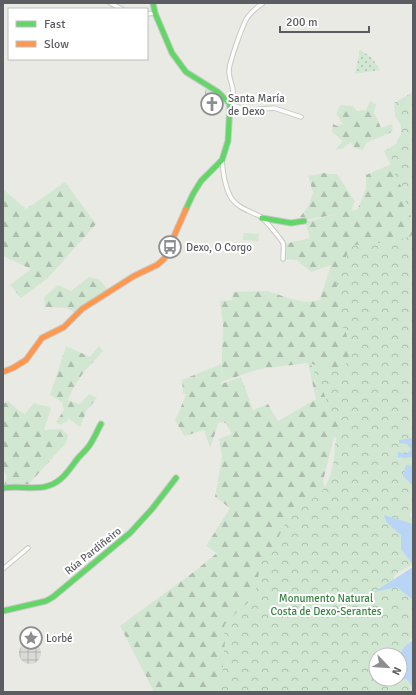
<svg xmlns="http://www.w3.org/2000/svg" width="416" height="695" font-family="Signika,sans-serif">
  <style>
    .industrial { fill: url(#industrial-grid) }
    .grass { fill: url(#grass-dots) }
    .forest { fill: url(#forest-firs) }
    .cemetery { fill: url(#cemetery-stones) }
    .park { fill: url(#park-crowns); fill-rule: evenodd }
    .pitch { fill: #d2e7d2 }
    .water { fill: #b8d5f5 }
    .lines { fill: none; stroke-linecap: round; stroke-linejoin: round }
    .street-casing { stroke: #c8c8c7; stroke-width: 5.5 }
    .fast-casing { stroke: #c7c7c6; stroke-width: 7 }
    .slow-casing { stroke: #c7c7c6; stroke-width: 7 }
    .street { stroke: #fcfcfb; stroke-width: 3.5 }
    .fast { stroke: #63d668; stroke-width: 5 }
    .slow { stroke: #ff974d; stroke-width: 5 }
    .labels { text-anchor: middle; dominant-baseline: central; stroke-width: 4; stroke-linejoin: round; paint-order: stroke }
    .poi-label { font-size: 11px; fill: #5b5d63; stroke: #fff; text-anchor: start }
    .street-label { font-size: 11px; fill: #5b5d63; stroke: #fff }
    .park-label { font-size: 11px; fill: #388443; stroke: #fff }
  </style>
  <defs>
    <pattern id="industrial-grid" width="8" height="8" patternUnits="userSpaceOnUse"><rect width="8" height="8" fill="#d9d9d5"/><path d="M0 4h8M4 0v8" fill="none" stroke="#b3b3b0"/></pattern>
    <pattern id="grass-dots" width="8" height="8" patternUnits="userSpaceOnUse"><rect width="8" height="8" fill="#d2e7d2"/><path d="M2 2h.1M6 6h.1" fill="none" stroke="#adbeae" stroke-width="1.8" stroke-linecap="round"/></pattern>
    <pattern id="forest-firs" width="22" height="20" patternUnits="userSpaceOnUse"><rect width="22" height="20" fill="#d2e7d2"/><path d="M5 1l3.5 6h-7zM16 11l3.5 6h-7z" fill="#adbeae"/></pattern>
    <pattern id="cemetery-stones" width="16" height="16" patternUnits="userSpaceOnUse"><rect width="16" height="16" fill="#d2e7d2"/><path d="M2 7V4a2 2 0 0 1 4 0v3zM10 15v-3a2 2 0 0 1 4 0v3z" fill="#adbeae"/></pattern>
    <pattern id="park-crowns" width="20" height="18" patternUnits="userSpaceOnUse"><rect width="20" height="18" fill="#d2e7d2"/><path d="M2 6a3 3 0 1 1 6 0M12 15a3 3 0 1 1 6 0" fill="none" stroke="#adbeae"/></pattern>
  </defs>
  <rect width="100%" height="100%" fill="#eaeae5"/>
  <path class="industrial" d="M19 653a11 11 0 1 1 22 0a11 11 0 1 1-22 0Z"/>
  <path class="grass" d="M359 49 372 58 380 70 355 74 359 55Z"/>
  <path class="forest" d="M370 101 376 104 374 113 378 121 381 128 391 124 393 126 392 132 366 143 363 150 354 148 351 142 342 149H336L343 141 332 132 333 124 337 126 343 124 336 114 340 105 353 106 357 111 366 110Z
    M407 157 413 201V387L360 442 334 437 323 481 331 507 276 692H154L120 626 195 571 217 553 206 546 230 508 215 497 222 457 219 439 232 434 226 423 219 422 210 448 204 430 185 436 175 421 186 395 183 393 182 380 221 364V384L241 377 253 410 268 404 278 421 316 399 308 363 260 369 221 382 223 324 220 301 232 300 233 292 268 291 288 298 306 302 321 300 320 299 331 265 311 272 297 260 285 259 284 244 310 238 305 222 338 214 305 220 300 217 309 205 313 192 308 176 324 173 329 174H337L355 201 351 211 358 209 366 188V175Z
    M65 182 96 224 48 278 21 298 10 285 31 269 3 256V189L26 209Z
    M89 277 100 280 108 290 84 305 75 313 67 308 45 307 44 297 58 285 71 291Z
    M66 346 90 357 99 346 103 351 83 373 73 389 68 400 80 404 89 394 97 398 87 410 80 427 68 418 67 421 60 425 56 422 64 410 62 402 50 395Z
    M8 401 18 410 25 414 34 403 51 408 44 430 62 429 68 435 66 443 28 485H4L7 476 3 470V404Z"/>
  <path class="cemetery" d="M205 87 220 95C222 104 221 112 210 114L205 109Z"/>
  <path class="park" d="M413 92V224C411 214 405 204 404 193L384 151 396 144 401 134V125L395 116 394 103Z
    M413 234V512L411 513 410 515 413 521V564C405 570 398 569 393 579L413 585V637L410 640 413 692H221L225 640 224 627 225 624 237 612 249 602 255 592 258 582 259 568 262 562 274 546 290 514 297 506 311 500 321 493 326 485 330 476 334 460 335 445 339 425 333 418 320 383 310 363 330 371 334 370 347 363 348 360 350 350 346 333 343 327 338 324 339 301 336 279 350 248 355 245 370 243H389L411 236ZM376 655H400V679H376Z"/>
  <path class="pitch" d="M243 233 259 234 258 241 243 240Z"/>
  <path class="water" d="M413 438V457L405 458 398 457V452L407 454 411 449 407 444 399 443V440Z
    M406 465 413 466V486L403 476Z
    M384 515 413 524V565L401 549V535L387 523Z
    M413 567V600L397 587 374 592Z
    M413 640V688L408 680 400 677V655L403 648Z"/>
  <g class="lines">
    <g class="street-casing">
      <path id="street" d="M110 3 122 9
        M263 3C257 7 252 11 247 18 243 24 229 63 229 71 229 79 233 85 233 92 233 96 231 100 230 104L244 109 251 110 274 108 301 117
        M147 14 155 13
        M222 160C223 173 225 189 232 199 239 209 251 211 261 217 265 220 281 239 283 243 284 248 283 254 283 259
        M3 569 28 548"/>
    </g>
    <g class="fast-casing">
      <path id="fast" d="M153 3 155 13 172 53 186 72 218 92 230 104 228 141 222 160 201 181 193 194 186 209
        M262 218 291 223 304 221
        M3 488C17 486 30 489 44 487 61 484 68 471 78 458 82 454 86 450 89 446 94 439 97 431 101 424
        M3 611 46 601 53 597 130 533 152 509 176 478"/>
    </g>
    <g class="slow-casing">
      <path id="slow" d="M3 372 13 368 26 360 42 338 64 327 82 309 134 276 157 265 164 259 186 209"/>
    </g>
    <use href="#street" class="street"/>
    <use href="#fast" class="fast"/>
    <use href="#slow" class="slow"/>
  </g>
  <defs>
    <g id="church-ring" transform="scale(1.15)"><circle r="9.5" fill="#fff" stroke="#8d8e90" stroke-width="1.5"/><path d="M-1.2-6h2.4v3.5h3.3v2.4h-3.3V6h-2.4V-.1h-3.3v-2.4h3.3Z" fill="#8d8e90"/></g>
    <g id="bus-ring" transform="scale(1.15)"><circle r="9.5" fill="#fff" stroke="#8d8e90" stroke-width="1.5"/><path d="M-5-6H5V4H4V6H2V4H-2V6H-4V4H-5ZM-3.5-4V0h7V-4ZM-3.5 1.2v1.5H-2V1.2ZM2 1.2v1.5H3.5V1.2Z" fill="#8d8e90"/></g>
    <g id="sight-ring" transform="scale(1.15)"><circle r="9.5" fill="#fff" stroke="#8d8e90" stroke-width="1.5"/><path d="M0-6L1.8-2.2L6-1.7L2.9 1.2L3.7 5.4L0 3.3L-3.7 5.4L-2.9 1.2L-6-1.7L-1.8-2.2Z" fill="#8d8e90"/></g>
  </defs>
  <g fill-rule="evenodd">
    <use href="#church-ring" x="212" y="104"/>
    <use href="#bus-ring" x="170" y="247"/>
    <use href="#sight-ring" x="31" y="638"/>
  </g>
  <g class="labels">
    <g class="poi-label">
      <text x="228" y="98">Santa María<tspan x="228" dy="13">de Dexo</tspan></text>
      <text x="186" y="247">Dexo, O Corgo</text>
      <text x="46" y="638">Lorbé</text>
    </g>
    <g class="street-label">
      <text transform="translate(93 551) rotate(-39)">Rúa Pardiñeiro</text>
    </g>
    <g class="park-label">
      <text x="326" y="598">Monumento Natural<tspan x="326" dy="13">Costa de Dexo-Serantes</tspan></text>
    </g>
  </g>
  <rect width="416" height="695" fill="none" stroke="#5b5d63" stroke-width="8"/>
  <rect x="8" y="8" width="140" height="52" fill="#ffffff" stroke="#bdbec1"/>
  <rect x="16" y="21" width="20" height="6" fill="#63d668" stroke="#bdbec1"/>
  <text x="44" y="28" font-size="12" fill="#5b5d63">Fast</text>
  <rect x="16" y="41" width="20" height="6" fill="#ff974d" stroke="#bdbec1"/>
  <text x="44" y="48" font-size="12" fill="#5b5d63">Slow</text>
  <g transform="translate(388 667) rotate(115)"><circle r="19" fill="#ffffff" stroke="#bdbec1"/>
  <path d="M0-3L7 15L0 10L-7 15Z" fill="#8d8e90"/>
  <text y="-6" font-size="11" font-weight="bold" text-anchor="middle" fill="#5b5d63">N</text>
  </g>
  <path d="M280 26v6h89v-6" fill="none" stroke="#5b5d63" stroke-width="2"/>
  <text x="286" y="26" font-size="12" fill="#5b5d63" stroke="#ffffff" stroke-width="3" paint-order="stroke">200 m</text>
</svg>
